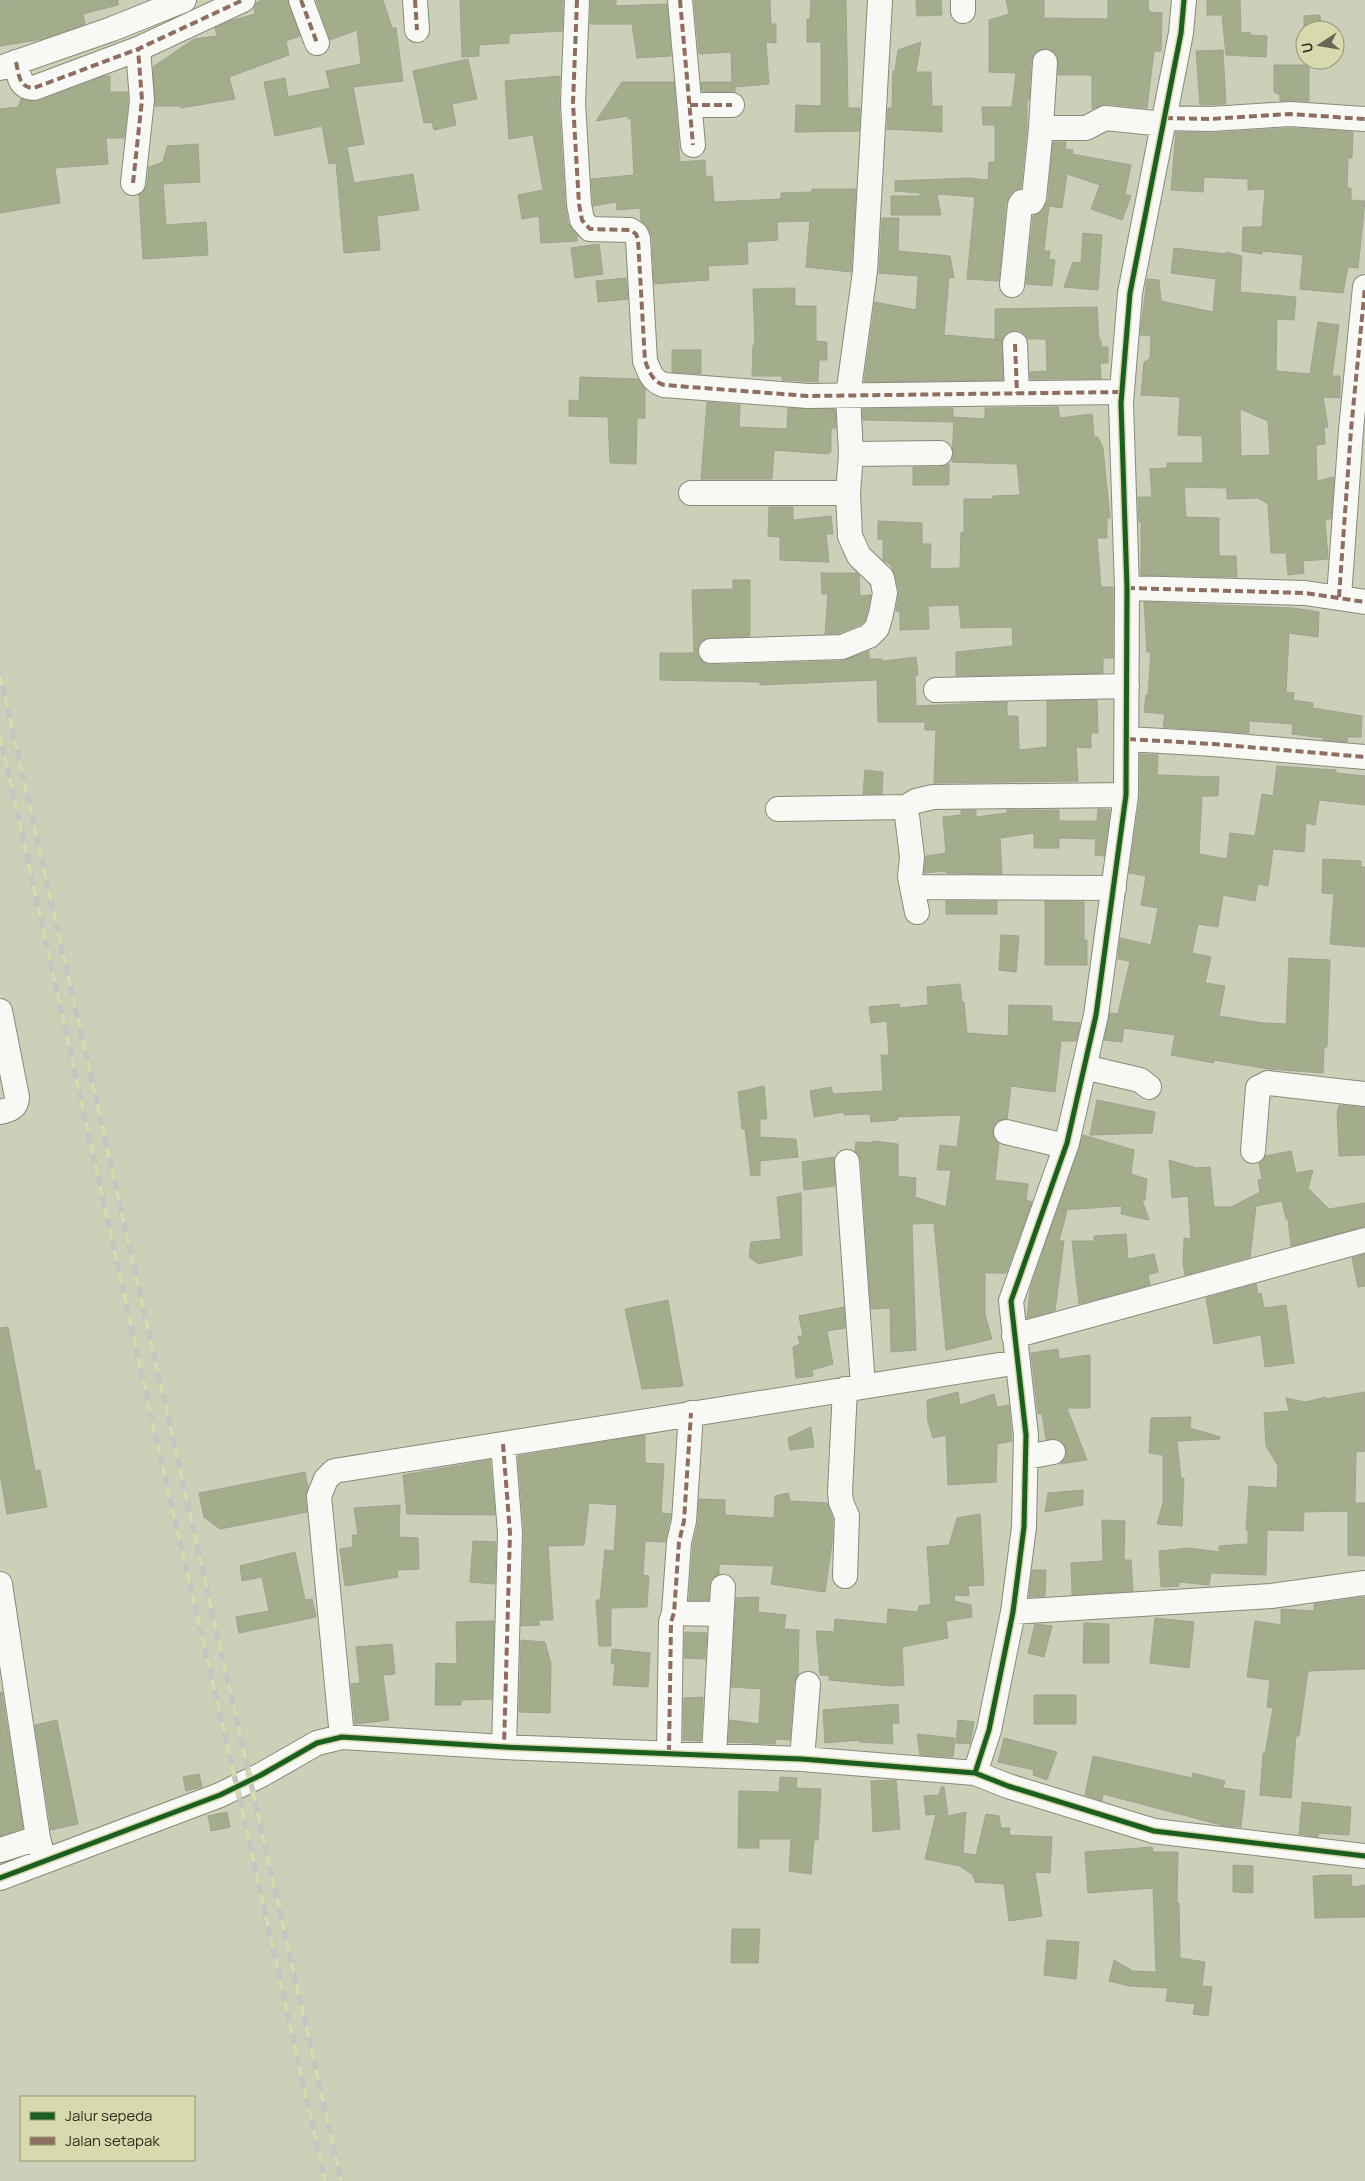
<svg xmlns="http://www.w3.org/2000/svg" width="1365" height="2181" font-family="Manrope,sans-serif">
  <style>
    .building { fill: #a3ad8c; stroke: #9ea291; fill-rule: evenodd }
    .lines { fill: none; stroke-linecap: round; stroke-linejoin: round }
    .minor-casing { stroke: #898a78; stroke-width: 26 }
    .minor { stroke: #f8f8f4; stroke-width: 24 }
    .rail-casing { stroke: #c6c6c0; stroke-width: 5.5 }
    .rail { stroke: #d7d9ae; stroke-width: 4; stroke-dasharray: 11; stroke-linecap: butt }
    .quiet { stroke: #8d6e63; stroke-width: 4; stroke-dasharray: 8 4; stroke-linecap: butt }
    .cycleway-casing { stroke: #d7d9ae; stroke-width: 8 }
    .cycleway { stroke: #1b5e20; stroke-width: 5 }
  </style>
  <rect width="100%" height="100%" fill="#cecfb8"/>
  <path class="building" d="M0 0H118V5L83 14 85 24 43 39 0 46Z
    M263 0H288L300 36 286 41 289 55 229 77 235 99 181 108V106H155L153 67 194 39 217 36 215 28 230 21 255 14 254 9 257 2Z
    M316 0H383L392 28H396L403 81 353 87 364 144 347 147 354 183 413 174 419 210 377 216 380 250 344 253 336 163 329 164 322 126 275 136 264 82 285 78 288 97 330 88 326 71 361 64 357 30 330 40Z
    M460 0H563L562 31 509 34V43L479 45V56L462 57Z
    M591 0H616V6L667 4 671 56 637 58 632 24H590Z
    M694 0H770L771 24H776V43L766 42 769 84 735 87V92L702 91 701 82H732L731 52 699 54Z
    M811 0H846L848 108H860L859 131 795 132 796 105 821 106V42H807V19H810Z
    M916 0H941L942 15 917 16Z
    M1006 0H1044V18L1108 19V0H1148L1149 12 1162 13 1161 51H1154L1147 108 1106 104 1092 109V75H1058L1057 56 1053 51 1045 48 1039 50 1034 54 1031 61 1029 100H1027V127L1021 188 1011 194 1006 203 999 281 967 279 975 197 937 194 941 215H891V196H920V193L895 191V181L969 178 988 180 989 162H995V125H983L982 107H1012L1016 73 989 72V20L1009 14Z
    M1207 0H1240L1241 33 1250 32V35L1267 36 1266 57 1226 55 1222 15H1207Z
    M1320 15 1321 30H1304V16Z
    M921 42 916 72H931L932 106H942V132L887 129 888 108H892L893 71H895L898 50Z
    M1223 50 1226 104 1200 105 1196 51Z
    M468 59 477 99 452 104 456 125 434 130 432 122 424 123 413 71Z
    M1274 65H1309V101H1280V95L1274 92Z
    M104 76H110V92H128V100L124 138H106L108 164 55 168 60 203 0 213V109L18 107 21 99 39 101Z
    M560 76 559 104 565 205 568 223 577 235V241L541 243 539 216 522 219 518 195 543 190 533 135 509 139 505 81Z
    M622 82H674L680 162 705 160 706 177 712 176 714 202 781 199V193L812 192V189H856L851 272 806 267 810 221 777 222 778 240 747 242 748 264 708 266 709 280 654 284 652 238 648 228 641 221 640 208 617 210 616 202 593 206V202L591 179 634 175 631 118 628 119V116L596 121Z
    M1290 128 1353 132 1352 158H1348L1347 188H1351V200L1365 201 1358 268 1348 267 1343 293 1300 289 1303 255 1262 251V254L1242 251 1243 227H1262L1265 189 1248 190V179L1204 177 1203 192 1171 190 1176 132 1212 133Z
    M1053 142H1066L1065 149 1073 150 1072 154 1131 165 1125 194 1131 196 1122 220 1091 209 1100 185 1067 174 1062 208 1049 206 1044 251H1050L1049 259 1055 260 1052 286 1026 284 1033 216 1040 213 1048 200Z
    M198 144 200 182 163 184 166 225 206 222 208 255 143 259 139 195 144 191 147 185 149 167 163 162 167 146Z
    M882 218H899L898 251 950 256 954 278 949 277 944 335 1002 340 1003 380 864 382 875 302 916 310 918 276 879 273Z
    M1083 233 1102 235 1098 290 1064 287 1073 262 1081 263Z
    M599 244 603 274 575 278 571 248Z
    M1174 248 1226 254V252L1242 256 1240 292 1296 297 1294 320 1277 319 1276 371 1310 374 1318 322 1339 325 1332 376H1340V398L1323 397 1328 427H1324L1325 444 1316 445 1317 481 1334 477 1331 519H1325L1328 559 1303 561 1304 573 1288 575 1286 553H1271L1268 504 1258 498 1227 499V488L1184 487 1186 517 1219 518V556H1236L1237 577 1141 575V522H1139L1138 497H1152L1150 469 1167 468V463H1203L1202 436 1178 435 1180 397 1141 395 1144 362 1150 359 1151 336 1140 335 1147 279 1159 280 1161 301 1213 312 1216 279 1171 273ZM1240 409 1268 421 1270 455 1241 456Z
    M626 278 628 299 598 302 596 281Z
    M795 288V306H816V341L827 342V360H819L818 382 782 380V376H752L753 345H755L753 289Z
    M1097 307 1099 340H1101V347H1108V363H1100L1101 379H1030V372L1047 371 1046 339H1028L1022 332 1015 330 1007 333 1002 340H995V309Z
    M672 350H701V374L672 372Z
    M580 377 638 379 645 389V418H637L636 464 610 463 608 417 569 416V400L579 401Z
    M707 402 740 405 739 427 787 429 788 408 835 409 836 428H831V452L828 454 774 450 772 479H701Z
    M1058 407 1060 418 1092 414 1094 437H1098L1103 448 1110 518H1107V538H1097L1101 587H1113V658H1103V673L956 676V652L1013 646 1012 627 961 628 959 605 928 606 929 629 900 630V611H896L899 591 895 575 891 565 883 560V539H878V521L922 523V544H931L930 569 960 568 961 532H964V499H993V496L1020 495 1017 464 952 462 954 417 985 419V408Z
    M953 408V422L863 420 862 409Z
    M949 464V485H913V467H940Z
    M769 507H793V520L831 516 833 534H826L829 562 780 560V537L768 536Z
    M821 573H857L859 575 860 596 871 595 865 621 861 624 839 633 825 634 828 594H822Z
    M733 580H750V636L704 639 699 644 697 651 699 658 704 663 711 665 842 661 869 651V659H882L883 661 916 657 918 675H915L916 706 1007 702V716H1018L1019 750 1047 747V701L1097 700 1098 733H1091V748L1076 747 1078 781 934 783 936 730H925V722H878L877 680 760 685V682L660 680V653H694L692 590 733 589Z
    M1144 602 1293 608 1319 612 1318 637 1289 633 1286 692 1294 693 1293 700 1313 703V708L1362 716 1361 737H1348L1347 742 1323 740 1324 738 1292 734 1293 724 1249 721V733L1163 727 1165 714 1144 712 1146 695H1148L1151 652H1147Z
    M1140 754 1158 755 1157 775 1219 777 1218 796H1202L1199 854 1227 859 1230 833 1255 836 1262 794 1273 796 1277 766 1336 770V773L1365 776V805L1319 800 1315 825 1306 823 1304 852 1273 849 1268 886 1258 884 1255 901 1223 895 1218 927 1198 924 1192 953 1211 957 1205 983 1225 986 1219 1016 1263 1023 1286 1024 1289 958 1330 960 1327 1047H1324L1323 1073 1269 1069 1214 1060V1063L1171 1055 1175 1035 1124 1028 1122 1042 1104 1040 1110 1013 1118 1014 1130 961 1118 959 1120 938 1151 945 1158 908 1141 905 1146 876 1129 873 1140 797Z
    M865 770 883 772 882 794H863Z
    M1098 809 1110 810 1104 856 1095 855 1096 839 1059 838V848H1034V833L1000 838 1002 874 946 873V871L924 873 926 856 946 853 943 817 961 815V810H976V817L1007 813V810H1059V821H1097Z
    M1323 859 1361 861V867H1365V947L1330 944 1334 894 1322 893Z
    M946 901H997V914H946Z
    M1045 901 1084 902V940H1087V965H1045Z
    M1001 935 1019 936 1016 972 999 970Z
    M960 984 962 1002H964L967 1033 1008 1036 1009 1005 1052 1006V1021L1080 1023 1076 1041H1061L1055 1092 1011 1086 1007 1119 996 1122 993 1128V1136L999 1143 995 1180 1028 1184 1026 1200 1032 1202 1006 1273H985V1314L992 1339 946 1350 934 1223 912 1224 916 1350 891 1352 890 1308 871 1309 861 1161 855 1152 856 1142 873 1143V1141L898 1144V1176L916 1178 915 1197 946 1207 951 1170H937L940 1145 957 1147 961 1115 898 1117 897 1120 871 1122 870 1114 844 1115V1112L814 1117 810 1091 831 1087 833 1094 883 1091 881 1055H889L887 1021 871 1023 869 1007 899 1004 900 1008 928 1005 927 987Z
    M764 1086 767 1119H760V1137L796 1139 798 1157 760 1161V1175L751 1176 745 1129H742L738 1092Z
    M1097 1100 1155 1112 1152 1133 1090 1135Z
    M1339 1105 1365 1108V1155L1339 1156 1337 1112Z
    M1083 1135 1134 1150 1131 1174 1147 1179 1145 1200H1142L1149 1220 1121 1214 1122 1206 1061 1210 1067 1211 1059 1241H1064L1055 1311 1027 1318 1030 1289Z
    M1291 1151 1296 1173 1313 1170 1308 1188 1329 1209 1365 1203V1227L1291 1246 1288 1219H1286L1282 1201 1256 1206 1250 1257 1185 1275 1183 1264 1184 1238 1191 1239 1188 1196 1172 1198 1169 1160 1196 1168 1210 1167 1214 1207H1231L1260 1192 1258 1180 1262 1179 1259 1164 1265 1156Z
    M834 1157 835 1186 804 1190 802 1162Z
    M801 1193 802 1255 758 1264 749 1257 751 1242 781 1239 777 1197Z
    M1126 1234 1128 1259 1154 1254 1158 1272 1148 1275 1150 1285 1079 1304 1072 1241H1094V1236Z
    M1365 1254V1286L1358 1287 1352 1258Z
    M1256 1284 1258 1294 1261 1293 1264 1308 1286 1305 1294 1363 1265 1367 1261 1335 1214 1344 1206 1298Z
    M668 1300 683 1386 642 1389 625 1309Z
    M844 1307 845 1328 827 1331 833 1364 812 1370 813 1376 796 1378 793 1347 800 1344 798 1336H803L799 1316Z
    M8 1327 35 1471 40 1470 47 1507 7 1514 0 1474V1328Z
    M1058 1349 1059 1359 1090 1355V1408H1067L1087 1460 1060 1464 1066 1457V1449L1063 1443 1058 1439H1046L1042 1414H1038L1031 1353Z
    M958 1392 960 1405 994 1394 997 1407 1009 1405 1012 1441 997 1444 996 1482 948 1485 946 1435 933 1438 928 1422 927 1400Z
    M1365 1392V1451L1356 1452 1355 1503H1365V1556L1348 1555V1511L1304 1512 1303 1531 1267 1530 1266 1575 1211 1573 1209 1585 1179 1582V1586L1161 1587 1159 1551 1189 1548 1219 1552V1546L1248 1544V1530H1246L1249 1486 1277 1488 1278 1466 1266 1446 1264 1413 1289 1411 1286 1398 1306 1402 1325 1397V1399Z
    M1191 1417 1190 1428 1220 1437V1439L1177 1441 1181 1479 1184 1478 1182 1526 1157 1524 1163 1503V1455L1149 1453 1151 1418Z
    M811 1427 814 1447 790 1450 788 1438Z
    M645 1435V1463L664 1464 661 1513 671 1514 665 1542 645 1541 643 1575 649 1576 647 1607 611 1608V1646H599L596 1600H600L605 1550 614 1551 617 1505 589 1503 584 1545 548 1546 553 1620H538L540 1625 521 1626 524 1533 518 1456Z
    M490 1460 495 1515 407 1514 403 1475Z
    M305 1472 308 1487 305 1497 307 1512 220 1529 204 1517 199 1493Z
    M1083 1490V1505L1045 1512 1048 1493Z
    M788 1493 790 1501 827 1503 833 1519 832 1543 825 1592 771 1584 774 1566 719 1564V1574L712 1579 709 1586V1600H689L693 1544 698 1522 699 1499 725 1500V1515L774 1518 775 1496Z
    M400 1505 399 1537 418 1538 419 1569 397 1570 398 1577 345 1586 340 1549 353 1547 352 1535H358L354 1508Z
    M980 1514 984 1585 968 1586 969 1596 955 1595 954 1601 971 1605 972 1617 946 1621 948 1638 902 1647 904 1685 891 1686 829 1680 830 1676 820 1675 816 1631 834 1632 835 1619 887 1624 888 1609 917 1612 919 1606 931 1604 927 1547 949 1545 957 1518Z
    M1102 1520 1125 1521 1124 1560H1131L1133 1591 1072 1595 1071 1563 1103 1561Z
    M473 1541 496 1542 495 1584 470 1582Z
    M295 1552 305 1600 312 1599 316 1617 239 1633 236 1617 269 1611 262 1577 242 1581 240 1566Z
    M1032 1570H1046L1045 1596 1029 1597Z
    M759 1597 758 1612 786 1615 784 1629 799 1630 798 1675 794 1683 790 1740 776 1739 775 1744 728 1742 730 1720 759 1724 761 1689 731 1687 736 1598Z
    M1365 1597V1669L1308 1671 1299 1736H1296L1291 1798 1260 1795 1263 1753 1265 1754 1273 1708 1267 1707 1270 1680 1247 1677 1255 1621 1281 1625V1609L1314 1611V1604Z
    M1155 1618 1194 1622 1189 1668 1150 1663Z
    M494 1621 492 1699 461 1700V1705H435L436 1663 457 1664 456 1622Z
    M1084 1623 1109 1624V1663H1083Z
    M1035 1624 1052 1626 1044 1657 1028 1653Z
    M685 1632 707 1633 705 1659 684 1658Z
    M521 1640 545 1642 551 1664 550 1713 519 1712Z
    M392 1644 395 1674 383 1675 389 1720 355 1724 351 1684 360 1683 356 1647Z
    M612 1649 650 1653 648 1687 613 1685 615 1664 611 1663Z
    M0 1692H2L23 1828 0 1836Z
    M1034 1695H1076V1724H1034Z
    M703 1697 701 1741 683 1740 684 1698Z
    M898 1704 899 1723H892L893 1744 859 1742 860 1740 825 1743 823 1710Z
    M57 1720 78 1824 51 1830 35 1725Z
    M958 1720 974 1722 970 1744 956 1743Z
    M917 1734 955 1738 953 1757 920 1755Z
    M1004 1738 1057 1752 1047 1780 1033 1775 1034 1770 998 1762Z
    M1093 1756 1192 1778 1193 1773 1225 1781 1223 1788 1245 1791 1241 1827 1225 1826 1103 1794 1102 1801 1085 1795Z
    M199 1774 202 1787 186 1791 183 1777Z
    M780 1777 797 1778 796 1788 821 1789 818 1840H814L811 1874 789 1871 791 1839H759V1848H738L739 1791 779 1792Z
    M896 1780 900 1829 873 1832 871 1781Z
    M941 1787H944L948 1816 966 1812 963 1853 976 1855 986 1814 999 1816 1001 1828H1010L1009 1835 1052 1837 1050 1873 1035 1872 1042 1916 1009 1921 1004 1884 975 1882 973 1875 960 1866 925 1859 936 1814 926 1815 924 1796 939 1795Z
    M1302 1802 1351 1807 1349 1835 1319 1833 1318 1837 1299 1834Z
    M227 1812 230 1827 211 1831 208 1816Z
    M1152 1847 1153 1852H1178L1177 1903H1179L1180 1958 1205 1962 1202 1986 1212 1987 1208 2016 1193 2014 1195 2004 1166 2001 1168 1988 1129 1986 1109 1981 1114 1960 1133 1971 1156 1972 1153 1888 1088 1893 1085 1852Z
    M1233 1865 1253 1866V1893L1233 1892Z
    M1329 1875H1351L1352 1887 1365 1885V1917L1315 1918 1313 1876Z
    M732 1929H760L758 1963H731Z
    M1047 1940 1079 1942 1076 1979 1044 1975Z"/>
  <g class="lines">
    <g class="minor-casing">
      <path id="minor" d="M301 0 317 43
        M415 0 417 30
        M577 0 573 103 579 204 582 220 590 229 630 230 636 234 638 239 645 361C650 373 652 381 664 385L808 396 1122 392
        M680 0 693 145
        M963 0V11
        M16 62C19 75 19 88 34 88L138 49 243 0
        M0 68 112 29 184 0
        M690 105H732
        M1165 118 1211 119 1290 114 1365 119
        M1041 128H1086L1105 118 1164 124
        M133 183 142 100 138 49
        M1012 285 1020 205 1022 202H1032L1034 198 1041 128 1045 62
        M1015 344 1017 393
        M851 454 940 453
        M691 493H848
        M1127 588 1305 593 1365 602
        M1339 597 1351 430 1365 287
        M711 651 842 647 869 636 877 628 881 614 885 593 882 578 859 556 850 536 848 493 851 454 848 396 865 271 880 0
        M936 690 1127 686
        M1128 739 1213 744 1365 757
        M906 807 912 857 910 877 917 912
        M778 809 906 807 916 801 933 797 1126 795
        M913 887 1114 888
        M0 1011 17 1097C17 1108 9 1110 0 1112
        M1084 1067 1140 1080 1149 1087
        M1006 1132 1065 1146
        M1253 1151 1258 1088 1268 1083 1365 1094
        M847 1162 863 1386
        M1014 1336 1365 1240
        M845 1389 840 1492 841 1502 847 1516 845 1576
        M503 1444 510 1533 504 1747
        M1027 1457 1053 1452
        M0 1584 38 1838 44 1861
        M1013 1612 1271 1596 1365 1583
        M674 1613 721 1614
        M342 1737 319 1496 326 1479 334 1471 1018 1362
        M669 1753 671 1622 674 1613 679 1542 684 1521 691 1413
        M714 1755 723 1587
        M802 1759 808 1684
        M975 1773 989 1730 1013 1612 1024 1527 1026 1435 1011 1301 1067 1143 1096 1015 1126 795 1127 588 1121 403 1130 293 1181 33 1184 0
        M0 1850 38 1838
        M0 1878 220 1795 261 1775 317 1743 342 1737 504 1747 802 1759 975 1773 1008 1786 1154 1831 1365 1856"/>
    </g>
    <use href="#minor" class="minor"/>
    <g class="rail-casing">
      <path id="rail" d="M0 675 341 2181
        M0 735 155 1434 237 1787 325 2181"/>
    </g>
    <use href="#rail" class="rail"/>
    <path class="quiet" d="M301 0 317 43
      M415 0 417 30
      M577 0 573 103 579 204 582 220 590 229 630 230 636 234 638 239 645 361C650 373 652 381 664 385L808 396 1122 392
      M680 0 693 145
      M16 62C19 75 19 88 34 88L138 49 243 0
      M690 105H732
      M1165 118 1211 119 1290 114 1365 119
      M133 183 142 100 138 49
      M1015 344 1017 393
      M1127 588 1305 593 1365 602
      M1339 597 1351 430 1365 287
      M1128 739 1213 744 1365 757
      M503 1444 510 1533 504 1747
      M669 1753 671 1622 674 1613 679 1542 684 1521 691 1413"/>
    <g class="cycleway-casing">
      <path id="cycleway" d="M975 1773 989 1730 1013 1612 1024 1527 1026 1435 1011 1301 1067 1143 1096 1015 1126 795 1127 588 1121 403 1130 293 1181 33 1184 0
        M0 1878 220 1795 261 1775 317 1743 342 1737 504 1747 802 1759 975 1773 1008 1786 1154 1831 1365 1856"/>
    </g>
    <use href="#cycleway" class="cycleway"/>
  </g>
  <rect x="20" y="2096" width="175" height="65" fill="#d7d9ae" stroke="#939574"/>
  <rect x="30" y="2112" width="25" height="8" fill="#1b5e20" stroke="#939574"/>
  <text x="65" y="2121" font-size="15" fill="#2e2f1e">Jalur sepeda</text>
  <rect x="30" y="2137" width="25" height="8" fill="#8d6e63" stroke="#939574"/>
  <text x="65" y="2146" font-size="15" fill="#2e2f1e">Jalan setapak</text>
  <g transform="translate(1320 45) rotate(258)"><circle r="24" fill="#d7d9ae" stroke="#939574"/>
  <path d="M0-4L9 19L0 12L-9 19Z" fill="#666754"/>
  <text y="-8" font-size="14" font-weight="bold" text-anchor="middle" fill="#2e2f1e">U</text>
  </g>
</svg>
